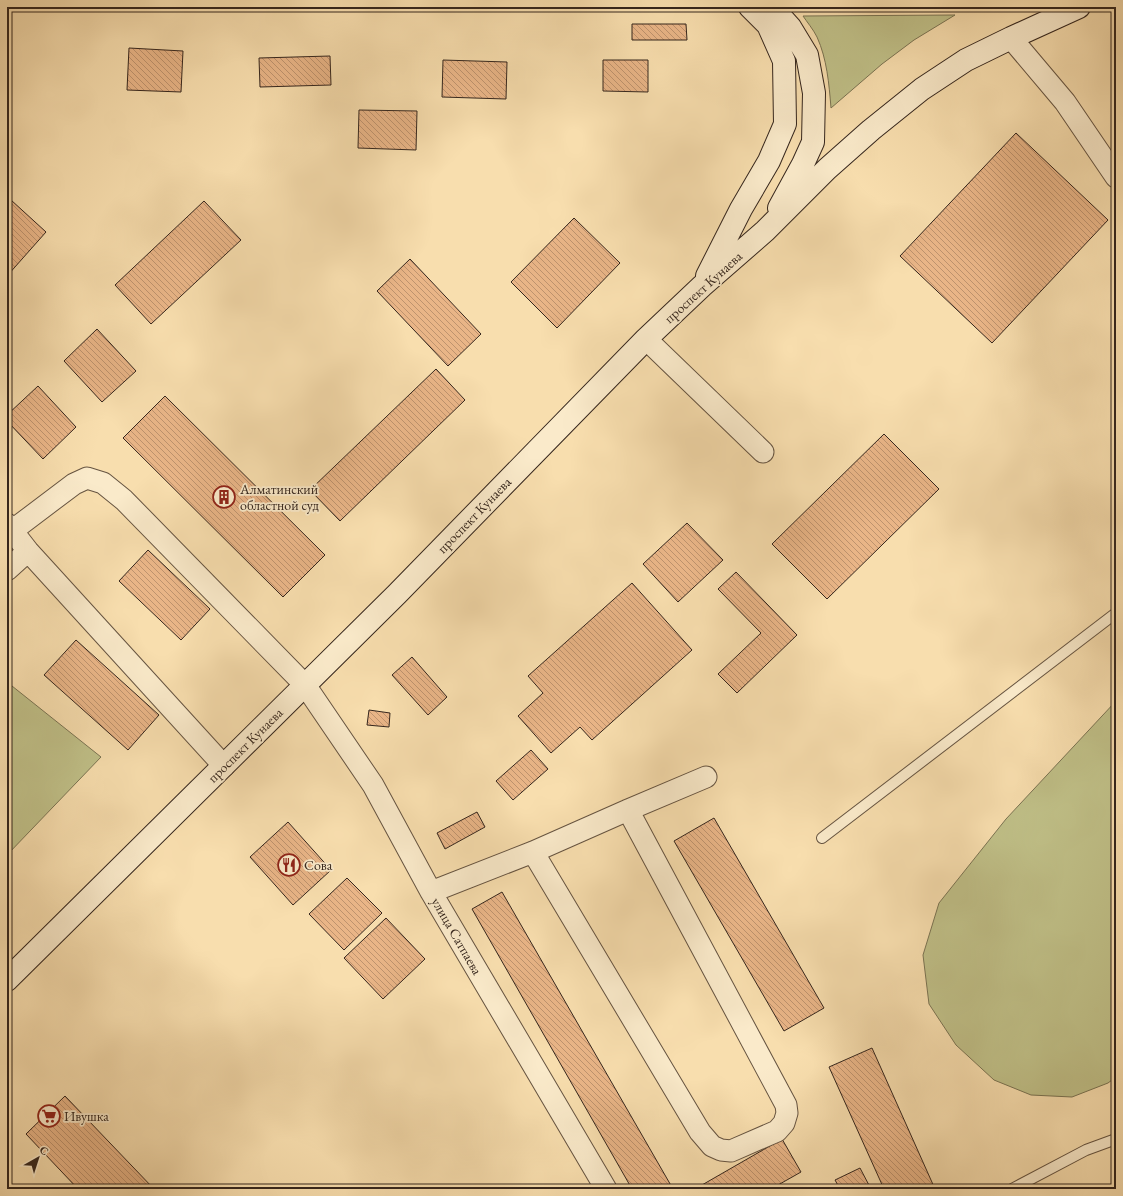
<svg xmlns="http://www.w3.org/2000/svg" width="1123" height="1196" font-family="'EB Garamond',serif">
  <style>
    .grass { fill: #c0c088; stroke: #7a7352 }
    .building { fill: url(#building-back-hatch); stroke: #35261d }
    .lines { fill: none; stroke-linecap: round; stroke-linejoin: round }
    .lane-casing { stroke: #665441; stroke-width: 12 }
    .street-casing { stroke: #665441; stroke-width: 23 }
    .secondary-casing { stroke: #35261d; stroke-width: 24 }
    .lane { stroke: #faeaca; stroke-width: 10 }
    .street { stroke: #faeaca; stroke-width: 21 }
    .secondary { stroke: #faeaca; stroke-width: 22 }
    .labels { text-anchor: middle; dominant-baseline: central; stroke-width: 3.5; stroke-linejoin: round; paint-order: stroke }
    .street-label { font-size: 14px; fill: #35261d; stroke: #faeaca }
    .poi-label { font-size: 14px; fill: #35261d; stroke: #faeaca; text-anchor: start }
  </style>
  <defs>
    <pattern id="building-back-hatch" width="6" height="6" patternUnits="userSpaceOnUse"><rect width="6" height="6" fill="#e9b587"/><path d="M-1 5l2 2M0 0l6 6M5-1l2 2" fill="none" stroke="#be936e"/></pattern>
  </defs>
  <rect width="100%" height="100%" fill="#f8deae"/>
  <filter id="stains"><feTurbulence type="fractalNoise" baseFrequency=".005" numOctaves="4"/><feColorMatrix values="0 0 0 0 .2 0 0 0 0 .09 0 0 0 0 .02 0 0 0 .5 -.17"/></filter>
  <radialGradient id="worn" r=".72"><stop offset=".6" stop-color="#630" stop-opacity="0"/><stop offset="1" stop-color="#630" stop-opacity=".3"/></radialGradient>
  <path class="grass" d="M955 15 914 40 882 64 831 108C829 84 827 59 817 37 813 29 807 22 803 16Z
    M7 682 101 757 7 855Z
    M1116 701V1077L1108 1083 1072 1097 1031 1095 994 1080 956 1045 929 1004 923 955 939 903 1006 819Z"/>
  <path class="building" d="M632 24H686L687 40H632Z
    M129 48 183 51 181 92 127 90Z
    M330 56 331 85 260 87 259 58Z
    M443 60 507 62 506 99 442 97Z
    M603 60H648V92L603 91Z
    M359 110 417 111 416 150 358 148Z
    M1016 133 1108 220 992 343 900 256Z
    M11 200 46 232 7 276V204Z
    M204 201 241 240 151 324 115 285Z
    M574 218 620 263 557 328 511 282Z
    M410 259 481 334 448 366 377 291Z
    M97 329 136 371 102 402 64 361Z
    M436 369 465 400 340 521 310 490Z
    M38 386 76 427 43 459 7 421V415Z
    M165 396 325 555 283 597 123 438Z
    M884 434 939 489 827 599 772 544Z
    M687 523 723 560 678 602 643 564Z
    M148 550 210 609 181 640 119 581Z
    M736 572 797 635 737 693 718 674 761 633 718 589Z
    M632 583 692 650 592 740 580 727 551 753 518 716 543 693 528 676Z
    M76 640 159 715 128 750 44 675Z
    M412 657 447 697 428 715 392 675Z
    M369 710 390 713 389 727 367 725Z
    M531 750 548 769 513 800 496 781Z
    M477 812 485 827 445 849 437 833Z
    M714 818 824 1008 784 1031 674 841Z
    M288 822 331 870 293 905 250 857Z
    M347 878 382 913 344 950 309 914Z
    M502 892 673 1189H632L472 909Z
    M386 918 425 959 383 999 344 958Z
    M872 1048 935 1189H884L829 1067Z
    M65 1096 154 1189H78L26 1134Z
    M782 1139 801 1172 771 1189H695Z
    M860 1168 871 1189H840L835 1180Z"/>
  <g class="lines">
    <g class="lane-casing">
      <path id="lane" d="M822 838 1116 613
        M1012 1189 1086 1150 1116 1139"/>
    </g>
    <g class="street-casing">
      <path id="street" d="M1011 38 1065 102 1116 177
        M646 339 763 452
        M7 524 28 551 224 766
        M13 530 74 484 87 478 103 483 124 500 305 685 373 785 431 892 606 1189
        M7 570 28 551
        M533 852 700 1132 712 1146 721 1150 731 1151 777 1131 784 1123 787 1113 786 1105 628 810
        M431 892 533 852 628 810 706 777"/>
    </g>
    <g class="secondary-casing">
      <path id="secondary" d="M772 7 790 27 807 55 814 93 813 142 803 164 779 208
        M707 276 741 209 769 161 785 124 784 61 768 25 750 7
        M7 980 397 594 646 339 702 286 765 231 827 169 871 130 922 89 966 60 1011 38 1079 7"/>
    </g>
    <use href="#lane" class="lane"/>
    <use href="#street" class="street"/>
    <use href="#secondary" class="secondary"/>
  </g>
  <defs>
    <g id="building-ring" transform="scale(1.15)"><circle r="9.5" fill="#faeaca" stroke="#8f2418" stroke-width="1.5"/><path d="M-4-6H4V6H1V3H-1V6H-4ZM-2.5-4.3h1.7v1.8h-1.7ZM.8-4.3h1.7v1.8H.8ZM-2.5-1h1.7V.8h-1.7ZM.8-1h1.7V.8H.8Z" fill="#8f2418"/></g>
    <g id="restaurant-ring" transform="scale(1.15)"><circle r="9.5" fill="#faeaca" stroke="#8f2418" stroke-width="1.5"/><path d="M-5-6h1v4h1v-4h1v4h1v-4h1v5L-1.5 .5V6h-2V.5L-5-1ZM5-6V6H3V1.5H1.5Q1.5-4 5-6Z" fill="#8f2418"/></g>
    <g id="supermarket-ring" transform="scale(1.15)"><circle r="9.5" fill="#faeaca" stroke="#8f2418" stroke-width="1.5"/><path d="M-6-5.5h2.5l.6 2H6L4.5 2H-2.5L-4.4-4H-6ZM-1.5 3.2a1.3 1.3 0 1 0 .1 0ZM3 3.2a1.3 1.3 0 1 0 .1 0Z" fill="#8f2418"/></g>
  </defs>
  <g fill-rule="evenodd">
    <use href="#building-ring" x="224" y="497"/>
    <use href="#restaurant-ring" x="289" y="865"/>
    <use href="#supermarket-ring" x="49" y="1116"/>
  </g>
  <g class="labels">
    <g class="street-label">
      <text transform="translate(703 287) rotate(-42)">проспект Кунаева</text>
      <text transform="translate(474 515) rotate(-46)">проспект Кунаева</text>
      <text transform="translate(245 745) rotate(-45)">проспект Кунаева</text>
      <text transform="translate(457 936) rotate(60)">улица Сатпаева</text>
    </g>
    <g class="poi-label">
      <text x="240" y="489">Алматинский<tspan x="240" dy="16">областной суд</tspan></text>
      <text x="304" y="865">Сова</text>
      <text x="64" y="1116">Ивушка</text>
    </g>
  </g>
  <rect width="1123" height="1196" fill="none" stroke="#f8deae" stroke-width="24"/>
  <rect x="8" y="8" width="1107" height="1180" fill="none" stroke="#35261d" stroke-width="2"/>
  <rect x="12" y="12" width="1099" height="1172" fill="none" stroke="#35261d"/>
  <g transform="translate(38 1158) rotate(39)" stroke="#faeaca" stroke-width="3" paint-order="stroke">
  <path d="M0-3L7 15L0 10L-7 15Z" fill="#35261d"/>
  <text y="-6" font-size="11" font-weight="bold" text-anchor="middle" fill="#35261d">С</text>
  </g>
  <rect width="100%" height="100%" filter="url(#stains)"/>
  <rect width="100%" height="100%" fill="url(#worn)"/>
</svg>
